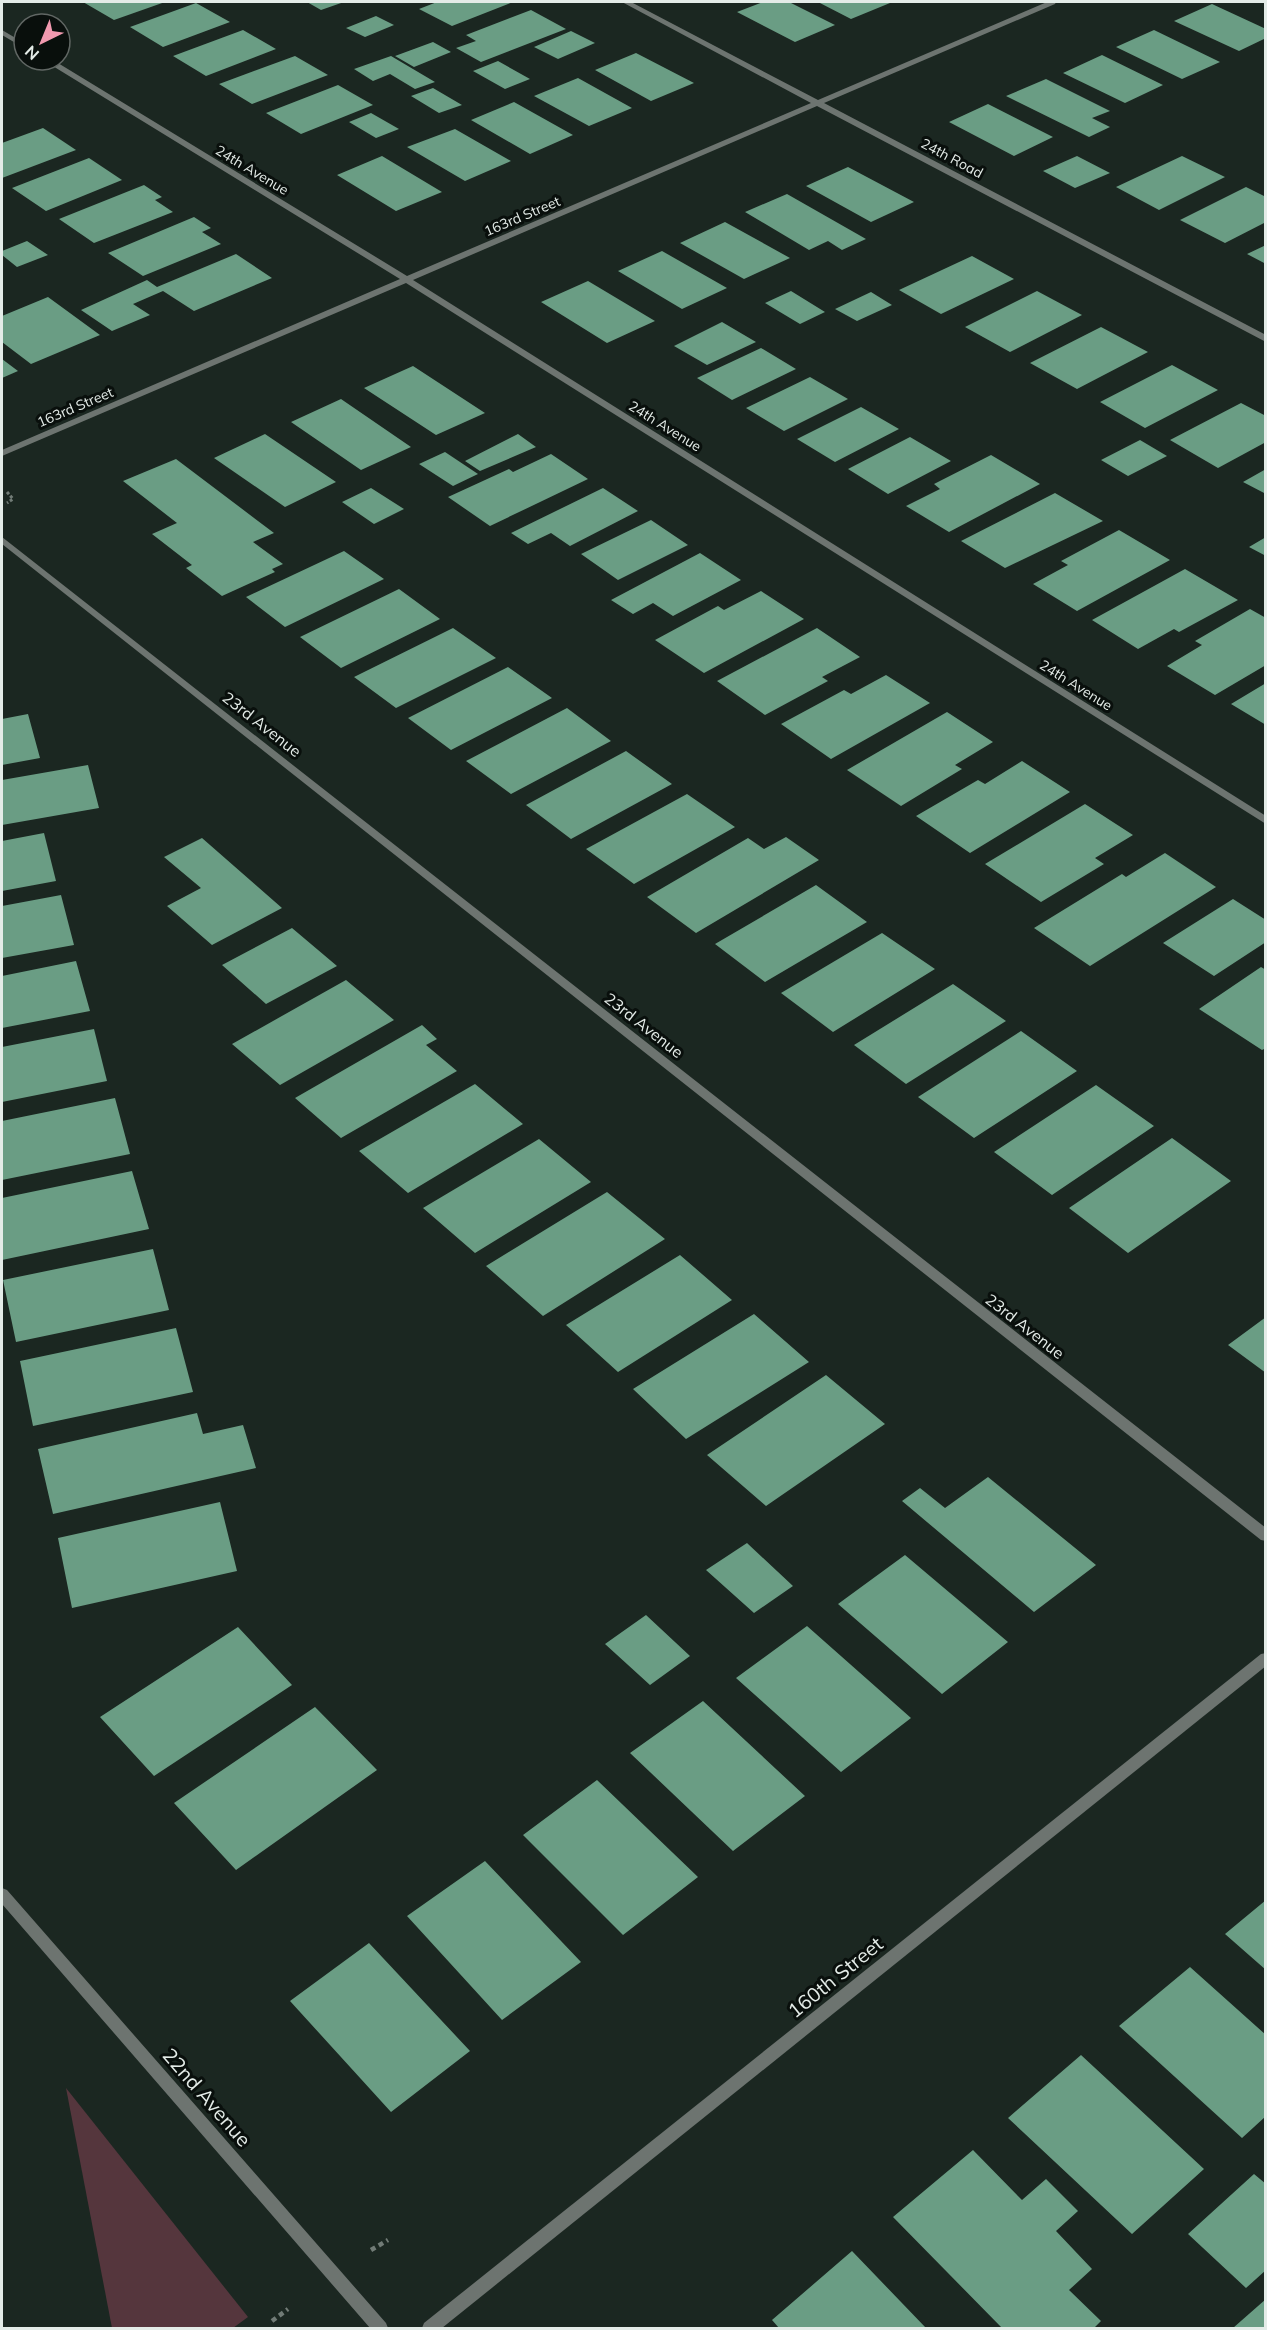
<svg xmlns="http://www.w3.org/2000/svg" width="1267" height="2330" font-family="Mulish,sans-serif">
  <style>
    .green { fill: #55363d }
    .building { fill: #6a9d84 }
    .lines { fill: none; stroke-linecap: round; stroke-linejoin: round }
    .path-far1 { stroke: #717b76; stroke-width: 3; stroke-dasharray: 3 2; stroke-linecap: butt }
    .path { stroke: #717b76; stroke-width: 4.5; stroke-dasharray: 5 4; stroke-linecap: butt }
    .minor { fill: #6d7470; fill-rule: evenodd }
    .tertiary { fill: #6d7470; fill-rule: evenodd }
    .labels { text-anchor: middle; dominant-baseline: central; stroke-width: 6; stroke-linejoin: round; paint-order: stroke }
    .far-street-label { font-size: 14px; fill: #e4ece8; stroke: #090f0c }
    .street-label { font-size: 16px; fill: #e4ece8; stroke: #090f0c }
    .near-street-label { font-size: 20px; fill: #e4ece8; stroke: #090f0c }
  </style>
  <rect width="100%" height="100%" fill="#1b2721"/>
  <path class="green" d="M66 2088 248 2317 233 2328H112Z"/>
  <path class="building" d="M83 2H165L114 20Z
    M307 2H344L321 10Z
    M437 2H513L452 26 419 9Z
    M763 2H789L835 25 795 42 737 12Z
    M818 2H887L890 3 851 19Z
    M196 3 230 22 163 47 130 27Z
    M1212 4 1266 29V38L1239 51 1174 21Z
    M531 10 566 29 481 62 456 48 476 41 466 35Z
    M376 16 394 25 365 37 346 28Z
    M243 30 276 49 206 76 173 56Z
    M1154 30 1220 62 1182 79 1116 47Z
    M571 31 595 43 558 59 534 47Z
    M433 42 451 52 414 67 395 56Z
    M636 53 694 83 651 101 595 70Z
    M1102 55 1163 85 1125 103 1063 73Z
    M295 56 328 75 252 104 219 84Z
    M391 56 435 82 415 89 390 74 373 81 354 69Z
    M498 61 530 79 505 89 473 71Z
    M578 78 632 108 589 126 534 96Z
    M1046 79 1110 111 1092 118 1110 127 1089 137 1006 96Z
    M338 85 373 105 301 134 266 113Z
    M433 88 462 105 439 113 411 96Z
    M514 102 573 135 530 154 471 120Z
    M988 104 1053 137 1014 156 949 122Z
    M371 113 399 129 376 138 349 122Z
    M43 128 76 150 2 178V143Z
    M455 129 511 161 465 181 407 147Z
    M382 156 442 192 396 211 337 175Z
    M1077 156 1110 173 1075 188 1043 171Z
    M1182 156 1225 177 1159 210 1116 187Z
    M89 158 122 180 46 211 12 188Z
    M848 167 914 202 871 222 806 186Z
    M144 185 162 197 155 200 173 212 94 243 59 219Z
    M1246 187 1266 197V222L1225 243 1180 220Z
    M787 194 866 239 842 250 828 241 809 250 745 212Z
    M194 217 211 228 202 232 221 244 143 276 108 253Z
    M725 222 790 258 744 279 680 243Z
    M27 241 48 255 17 267 2 255V251Z
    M1266 245V264L1247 254Z
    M662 251 727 288 682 309 618 271Z
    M236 254 272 278 194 311 163 291 133 304 150 315 112 331 81 310 147 280 157 287Z
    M972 256 1014 279 941 314 899 290Z
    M588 281 655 321 607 343 541 302Z
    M791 291 825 312 800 324 765 303Z
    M1037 291 1082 315 1010 352 965 327Z
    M871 292 892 305 857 321 835 309Z
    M48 297 100 335 31 364 2 342V316Z
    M722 322 756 342 707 365 674 346Z
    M1101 327 1148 352 1077 389 1030 363Z
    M761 348 796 369 732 400 697 378Z
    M2 359 18 371 2 378Z
    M1172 365 1218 390 1145 428 1100 402Z
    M413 366 485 413 436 435 364 388Z
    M810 377 848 399 784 431 746 408Z
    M341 399 411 447 361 470 291 422Z
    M1241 403 1266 416V442L1218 468 1170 440Z
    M861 407 899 429 835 462 797 439Z
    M265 434 336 482 285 507 214 458Z
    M518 434 536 447 480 471 465 461Z
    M910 437 951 461 888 494 848 469Z
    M1140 440 1167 456 1128 476 1101 460Z
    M445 452 478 474 453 486 419 464Z
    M551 454 588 479 490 526 448 497 509 469 513 472Z
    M991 455 1040 484 949 532 906 506 940 489 934 484Z
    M176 459 274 533 253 542 283 564 272 569 275 572 222 596 186 568 192 565 152 534 177 523 123 481Z
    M1266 469V494L1243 482Z
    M371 488 404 509 374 524 342 502Z
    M603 488 638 511 570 546 551 533 528 544 511 533Z
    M1055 493 1103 521 1005 568 961 541Z
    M651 520 688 545 618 580 581 554Z
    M1119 530 1170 560 1077 611 1033 584 1068 565 1061 561Z
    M1266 537V556L1249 547Z
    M344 551 384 579 285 627 246 597Z
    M700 553 741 580 673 616 653 603 633 614 611 600Z
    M1185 569 1238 600 1179 632 1174 629 1138 649 1092 620Z
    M399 589 440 619 341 668 300 637Z
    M761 591 804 619 704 673 655 640 718 606 724 610Z
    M1250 609 1266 618V665L1215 695 1167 666 1202 645 1195 641Z
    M453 628 496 658 396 708 354 677Z
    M817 628 860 657 822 677 828 681 765 715 717 681Z
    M508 667 552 698 451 750 408 718Z
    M886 675 930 703 831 759 781 724 844 690 851 694Z
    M1266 683V725L1231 704Z
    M567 708 611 741 511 794 466 761Z
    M947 712 993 742 955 765 962 769 901 806 847 770Z
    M28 714 40 758 2 765V719Z
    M626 751 672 784 571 839 526 805Z
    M1022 761 1070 792 970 853 916 816 978 780 985 784Z
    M88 765 99 808 2 825V780Z
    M687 794 735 827 634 884 586 849Z
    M1085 804 1133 835 1095 858 1104 864 1041 902 985 864Z
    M44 833 56 881 2 891V841Z
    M786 837 819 860 696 933 647 897 748 838 764 849Z
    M202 838 282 908 212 945 167 906 201 888 164 857Z
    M1165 853 1216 887 1090 966 1034 928 1122 874 1126 877Z
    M816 885 867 922 765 982 715 944Z
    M61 895 74 945 2 958V906Z
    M1233 899 1266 920V942L1214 976 1163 943Z
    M292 928 337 966 266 1004 222 965Z
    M882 933 935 969 833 1032 781 993Z
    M76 961 90 1011 2 1028V976Z
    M1261 967 1266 970V1048L1262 1050 1199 1009Z
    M346 980 394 1020 280 1085 232 1044Z
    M953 984 1006 1021 906 1084 854 1045Z
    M422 1025 437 1039 426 1045 457 1071 341 1138 295 1098Z
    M94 1029 107 1081 2 1102V1047Z
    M1021 1031 1077 1071 974 1138 918 1097Z
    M475 1084 523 1124 408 1193 359 1151Z
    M1096 1085 1154 1126 1052 1195 994 1152Z
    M115 1098 130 1154 2 1180V1121Z
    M1172 1138 1231 1181 1128 1253 1069 1208Z
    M539 1139 591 1182 475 1253 423 1208Z
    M132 1171 149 1229 2 1260V1198Z
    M607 1192 665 1239 543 1316 486 1266Z
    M153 1249 169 1310 16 1342 3 1280Z
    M680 1255 732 1300 618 1372 566 1325Z
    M754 1314 809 1362 686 1439 633 1389Z
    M1266 1317V1373L1228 1345Z
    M176 1328 193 1392 33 1426 20 1361Z
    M826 1375 885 1424 766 1506 707 1455Z
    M197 1413 203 1434 243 1425 256 1468 53 1514 38 1449Z
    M988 1477 1096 1565 1034 1612 902 1501 920 1488 945 1508Z
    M220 1502 237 1571 72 1608 58 1538Z
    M747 1543 793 1586 754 1613 706 1570Z
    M905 1555 1008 1642 942 1694 838 1604Z
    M646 1615 690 1656 650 1685 605 1644Z
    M807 1626 911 1718 841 1772 736 1678Z
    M238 1627 292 1685 154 1776 100 1717Z
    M703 1701 805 1796 733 1851 630 1753Z
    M315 1707 377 1770 236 1870 174 1803Z
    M597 1780 698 1877 623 1935 523 1835Z
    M485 1861 581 1962 502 2020 407 1916Z
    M1266 1900V1970L1225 1934Z
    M369 1943 470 2051 391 2112 290 2001Z
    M1190 1967 1266 2035V2116L1242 2138 1119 2026Z
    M1081 2055 1204 2169 1132 2234 1008 2118Z
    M973 2150 1022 2200 1046 2179 1078 2211 1056 2231 1092 2269 1069 2290 1101 2321 1094 2328H1002L893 2217Z
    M1254 2174 1266 2184V2270L1246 2288 1188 2234Z
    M852 2251 926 2328H779L772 2320Z
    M1266 2299V2328H1233Z"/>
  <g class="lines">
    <path class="path-far1" d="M7 492 13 499 7 503"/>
    <path class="path" d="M371 2250 388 2240
      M272 2321 288 2309"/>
    <path class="minor" d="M622 2H631L818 100 1047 2H1056L1055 4 824 103 1266 335V342L817 106 413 280 1266 816V824L406 283 2 456V450L400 279 43 60H53L407 276 811 103Z
      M2 30 24 43V48L2 35Z
      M2 537 1266 1528V1541L1261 1540 2 544Z
      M2 1888 7 1890 386 2323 388 2328H370L2 1904Z"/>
    <path class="tertiary" d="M1266 1653V1666L442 2328H422L424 2323 1261 1654Z"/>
  </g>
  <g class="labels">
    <g class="far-street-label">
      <text transform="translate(952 158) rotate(28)">24th Road</text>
      <text transform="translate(252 170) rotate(31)">24th Avenue</text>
      <text transform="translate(522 216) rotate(-23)">163rd Street</text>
      <text transform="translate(75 407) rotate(-23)">163rd Street</text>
      <text transform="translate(665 426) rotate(32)">24th Avenue</text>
      <text transform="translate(1076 685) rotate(32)">24th Avenue</text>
    </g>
    <g class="street-label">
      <text transform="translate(262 724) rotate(38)">23rd Avenue</text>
      <text transform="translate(644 1025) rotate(38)">23rd Avenue</text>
      <text transform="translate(1025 1326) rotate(38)">23rd Avenue</text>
    </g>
    <g class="near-street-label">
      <text transform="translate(835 1977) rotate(-39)">160th Street</text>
      <text transform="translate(207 2097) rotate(49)">22nd Avenue</text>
    </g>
  </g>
  <rect width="1267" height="2330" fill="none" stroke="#e4ece8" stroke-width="6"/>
  <g transform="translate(42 42) rotate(223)"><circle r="28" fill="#090f0c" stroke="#616764" stroke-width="1.5"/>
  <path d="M0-4.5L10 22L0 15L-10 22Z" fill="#f29ab0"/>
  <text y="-9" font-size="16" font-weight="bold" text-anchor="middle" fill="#e4ece8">N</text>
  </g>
</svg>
